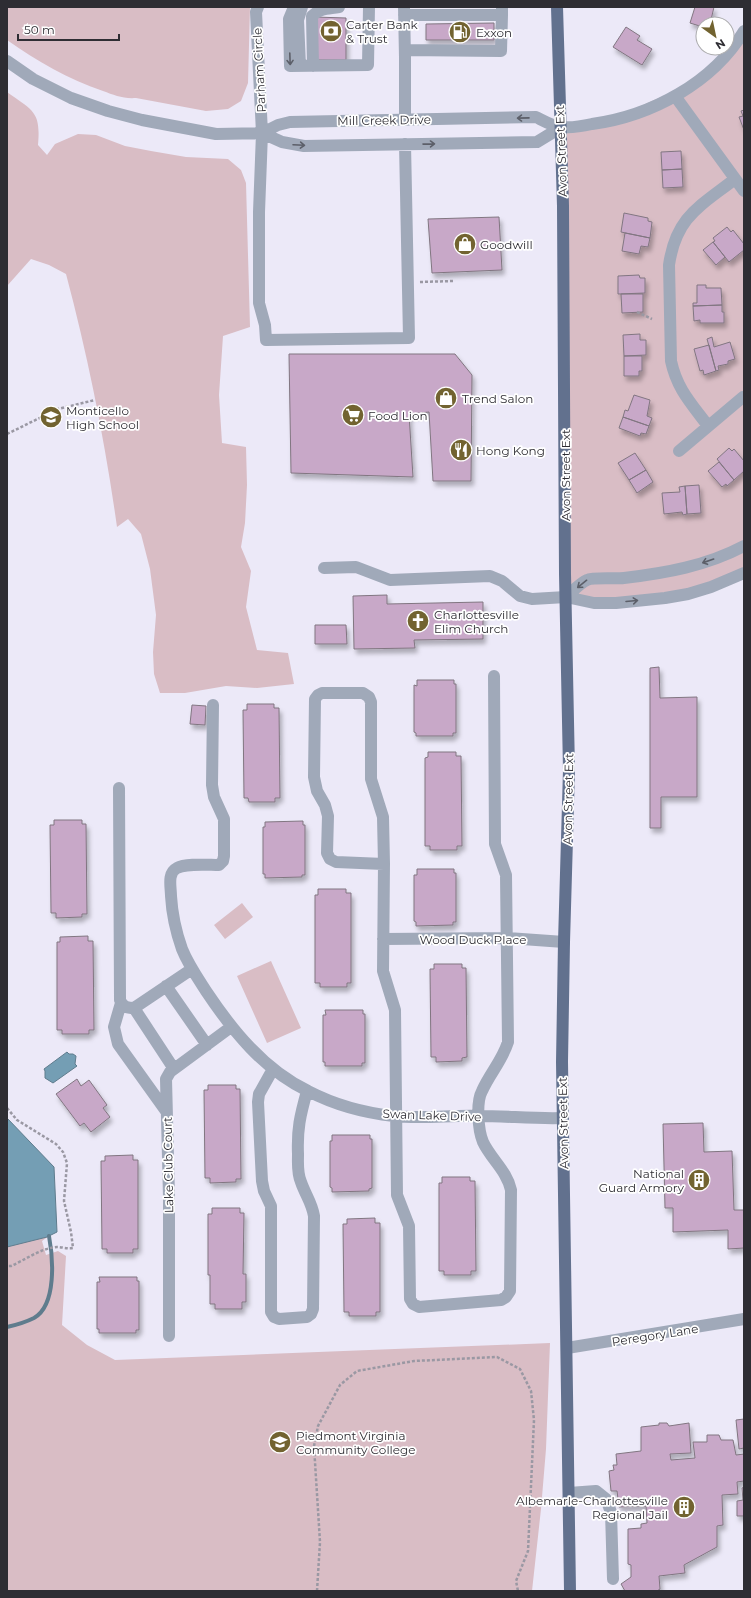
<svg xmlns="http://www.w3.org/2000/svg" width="751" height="1598" font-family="Montserrat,sans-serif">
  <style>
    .green { fill: #d9bdc5 }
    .water { fill: #749eb4; stroke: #5f7c8d }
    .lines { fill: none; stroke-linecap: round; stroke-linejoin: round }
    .stream { stroke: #5f7c8d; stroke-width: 4 }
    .building { fill: #c8a8c8; stroke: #817681; filter: url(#shadow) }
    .path { stroke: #9a98a3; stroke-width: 2.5; stroke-dasharray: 3 2; stroke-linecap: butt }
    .minor { stroke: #a0a9b9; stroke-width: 12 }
    .major { stroke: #62718e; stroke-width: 12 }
    .oneway { stroke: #5c5f69 }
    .labels { text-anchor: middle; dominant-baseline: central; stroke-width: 3.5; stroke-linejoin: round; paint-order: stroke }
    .poi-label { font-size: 12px; fill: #2e2d33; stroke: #fff; text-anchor: start }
    .street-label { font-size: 12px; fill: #2e2d33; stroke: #fff }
  </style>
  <defs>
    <filter id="shadow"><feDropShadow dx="2.5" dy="4.5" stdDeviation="2" flood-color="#0004"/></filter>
  </defs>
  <rect width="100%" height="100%" fill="#ece9f8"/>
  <path class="green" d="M7 7H250L248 83 241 101 228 109 206 111 136 98C123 99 114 95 103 91 68 79 37 61 7 40Z
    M744 31V573L665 598 566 597 560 128 605 122 697 81Z
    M7 92C33 111 41 111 38 145L47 155 55 144 78 134 96 135 125 146 151 151 186 157 228 159 241 170 246 183 250 327 223 336 219 395 222 443 246 447 247 485 245 523 241 547 251 571 246 607 257 650 288 653 294 684 257 688 226 686 185 693H160L154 674 153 652 156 615 150 569 141 534 128 519 117 527C105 441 88 357 66 274L49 265 31 259 7 286Z
    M242 903 253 917 225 939 214 925Z
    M271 961 301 1028 267 1043 237 976Z
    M49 1236 42 1241 46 1255 58 1251 66 1256 62 1325 87 1345 115 1360 550 1343 546 1449 541 1509 532 1591H7V1247Z"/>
  <path class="water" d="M67 1052 69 1054H73L76 1056 75 1064 77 1066 53 1083 45 1078V1071L44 1069Z
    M7 1118 54 1167 57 1232 47 1237 7 1247Z"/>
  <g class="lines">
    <path class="stream" d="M7 1327C16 1325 26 1322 34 1318 57 1305 53 1257 49 1236"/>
  </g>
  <path class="building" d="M695 7H714L710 24H703V27L690 23Z
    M315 17 346 18V60H315Z
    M494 23V40H426V24Z
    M626 27 640 36 637 40 652 49 642 65 613 47Z
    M744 110V130L739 117 743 116 741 111Z
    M681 151 682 169 662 170 661 152Z
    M682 169 683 187 663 188 662 170Z
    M624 213 648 218V221L652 222 650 238 621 232Z
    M499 217 502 270 432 273 428 219Z
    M727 227 731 232 733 230 744 244V250L729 262 713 242 715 241 713 238Z
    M625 233 650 238 648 247 641 246 639 254 622 251Z
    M713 242 725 257 716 265 703 250Z
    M639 275 640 278H645V293L618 294V276Z
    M697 285H706V288H721L722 305 693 306V303H697Z
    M621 294H643V312L622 313Z
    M722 305V312H724V323H700V320L694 321 693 306Z
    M640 334V340H646V355L624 356 623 335Z
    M712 337 714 347 730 342 735 359 728 361V364L718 366 719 370 716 371 707 339Z
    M709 345 716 371 704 375 703 370 700 371 694 349Z
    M289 354H455L472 375 471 481H433L429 412 409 414 413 477 291 473Z
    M624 356H642V371H639V376H624Z
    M634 395 650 400 647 416 652 418 649 426 623 417 625 410 628 411Z
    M623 417 649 426 646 434 641 433 640 436 619 428Z
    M729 448 732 451 734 449 744 461V471L734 480 717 459Z
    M635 453 646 470 629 480 618 463Z
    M719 462 734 480 727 486 726 484 722 487 708 471Z
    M646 470 653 482 637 493 629 480Z
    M699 485 701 513 687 514 685 486Z
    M685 486 687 514 683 515 682 512 664 514 662 493 680 492 679 487Z
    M387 595V604L483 602V639L414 640 415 648 354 649 353 596Z
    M315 625H346L347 644H315Z
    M659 667 660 698 697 697V797H661V828H650V668Z
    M417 680H454V684H456V733H453V736H416V733L414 732V685L417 686Z
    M247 704H274V708H279L280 798H275V802H249L248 798H244L243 710H247Z
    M192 705 206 706 205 725 190 724Z
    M428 752H456V756H461L462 846H457V850H430V846H425V758L428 757Z
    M54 820H82V824H86L87 914H82V917L56 918V913H51L50 825H54Z
    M303 821V825H305V875H302V877L265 878V874H263V827H265V822Z
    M417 869H454V873H456V922H453V925L416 926V922L414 921V875H417Z
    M318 889H346V893H351V983H347V987H320V983H315V895H318Z
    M88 936V941H93L94 1030H89V1034H62V1030H57V942H60V937Z
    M434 964H462V968H466L467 1057 462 1058V1061L436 1062V1057H431L430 969H434Z
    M325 1010H363V1014H365V1063H362V1066H325V1062H323V1015H326Z
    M77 1079 81 1086 89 1080 107 1105 103 1108 110 1117 91 1132 84 1123 80 1126 56 1094Z
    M208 1085H236V1089H240L241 1179H236V1182L210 1183V1178H205L204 1090H208Z
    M703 1123 704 1152 732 1151 734 1210H744V1248L728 1249V1230L673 1232V1208H665L663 1124Z
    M332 1135H370V1139H372V1188L369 1189V1191L332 1192V1188L330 1187V1141H332Z
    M133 1155V1160H138V1249H133V1253H107V1249H102L101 1161H105V1156Z
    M442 1177H470V1181H475L476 1271H471V1275H444V1271H439V1183H442Z
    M212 1208H240V1213H244L243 1274H246V1302H242V1309H215V1304H210V1275H208V1214H212Z
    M375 1218V1223H380V1312H376V1316H349V1312H344L343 1224H347V1219Z
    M99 1277H137V1281H139V1330H136V1333H99V1329H97V1282H100Z
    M744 1419V1448L739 1449 736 1420Z
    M659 1423H667L669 1426 689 1423 691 1453 670 1454 671 1460 695 1458 693 1442H707V1435H719L721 1440H733L736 1455 744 1454V1481L737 1482 738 1494 722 1495 723 1525 717 1526V1547L684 1565 685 1573 659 1576 660 1589 657 1591H625L621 1584 631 1577V1565L628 1564V1529L641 1528V1524L647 1523 646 1506 619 1507 617 1491H611L609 1471 614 1470 613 1465H617L616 1454 641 1451V1427L659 1425Z
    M744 1487V1516H737V1501L743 1500 742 1488Z"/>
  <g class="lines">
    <path class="path" d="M420 282 454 281
      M637 312 652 319
      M7 434 58 409 95 400
      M7 1108 17 1120 56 1144 63 1152 67 1163 64 1201 71 1232 73 1248C67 1249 62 1247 57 1247 41 1248 25 1260 11 1266H7
      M317 1591 320 1542 314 1446 318 1426 340 1385 357 1371 414 1361 497 1357 520 1369 531 1391 534 1420 528 1551 516 1581 518 1591"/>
    <path class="minor" d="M258 7 256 12 262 133 259 212V303L265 325 266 340 409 338 405 144
      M294 7 289 19 290 66 368 65 369 7
      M404 7 405 58V120
      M404 15H502V8
      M405 50 501 51 502 15
      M7 61 33 79 71 98 108 111 142 120 216 134 262 133 278 125 290 122 536 117C544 121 554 127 562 127 572 128 583 126 592 124 651 116 713 83 744 31
      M300 66 298 20 302 7
      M313 66 312 16C320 8 328 9 339 7
      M675 96 744 191
      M262 133 282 142 304 146 537 142 560 128
      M708 426C691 403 677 389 671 361L669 265C676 217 699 207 735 179
      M679 451 743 397
      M324 568 356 567 390 580 490 576 502 581 520 596 532 599 566 597 594 603H616L665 598 688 594 711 587 744 573
      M566 597C572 592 580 583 587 580 593 577 615 579 624 578 666 573 706 566 744 546
      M322 693H363L369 697 371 702V779L383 817 384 864 336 862 330 859 327 853 328 816 325 805 317 791 314 777 315 699 318 695Z
      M213 705 212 785 214 797 224 819V856L223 861 219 865C208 865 186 863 177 868 167 873 171 887 171 896 172 914 176 932 182 949 188 964 197 977 206 991 232 1030 264 1070 308 1091 335 1105 365 1113 394 1116 422 1119 451 1115 479 1116 507 1116 535 1119 563 1118
      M119 788 120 1000C123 1007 127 1008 134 1008L192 969
      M384 864 383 971 395 1010 397 1195 409 1226 410 1299 413 1304 419 1307 501 1300 506 1297 510 1291 511 1190C507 1171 491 1159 483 1142 478 1130 476 1102 482 1091 490 1073 502 1061 508 1042L506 875 495 844 494 676
      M383 939 507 938 564 942
      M166 986 207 1045
      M121 1003 114 1027 118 1044 166 1111
      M134 1008 174 1069
      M273 1069 259 1094 258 1102 262 1181 264 1191 271 1206V1312L274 1317 279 1319 307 1317 311 1314 313 1309 314 1216C312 1203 305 1194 301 1182 297 1173 298 1164 298 1154 297 1129 300 1116 307 1091
      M169 1336V1197L166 1079 170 1072 231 1027
      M567 1348 744 1319
      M569 1493 596 1491 606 1499 611 1512 613 1579"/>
    <path class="major" d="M557 7 563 206 565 574 569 770 564 942 562 1062 570 1591"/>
  </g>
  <defs><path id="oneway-shaft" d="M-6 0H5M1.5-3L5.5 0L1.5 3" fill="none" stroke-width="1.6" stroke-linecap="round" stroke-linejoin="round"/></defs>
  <g class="oneway">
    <use href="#oneway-shaft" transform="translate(290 59) rotate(88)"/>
    <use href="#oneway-shaft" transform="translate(523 118) rotate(179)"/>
    <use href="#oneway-shaft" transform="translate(429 144) rotate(-1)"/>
    <use href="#oneway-shaft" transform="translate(299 145) rotate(3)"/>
    <use href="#oneway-shaft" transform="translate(708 561) rotate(161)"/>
    <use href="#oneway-shaft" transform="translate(582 584) rotate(141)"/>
    <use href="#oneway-shaft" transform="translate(632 601) rotate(-5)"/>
  </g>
  <defs>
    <g id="bank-disc" transform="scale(1.15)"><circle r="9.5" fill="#726330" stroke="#fff"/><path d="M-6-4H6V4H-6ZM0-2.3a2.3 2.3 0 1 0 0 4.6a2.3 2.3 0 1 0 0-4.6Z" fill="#fff"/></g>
    <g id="fuel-disc" transform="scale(1.15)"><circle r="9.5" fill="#726330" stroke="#fff"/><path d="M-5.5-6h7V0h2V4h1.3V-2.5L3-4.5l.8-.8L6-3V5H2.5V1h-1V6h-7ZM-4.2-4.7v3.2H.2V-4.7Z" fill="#fff"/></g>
    <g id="shop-disc" transform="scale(1.15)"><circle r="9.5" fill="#726330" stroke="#fff"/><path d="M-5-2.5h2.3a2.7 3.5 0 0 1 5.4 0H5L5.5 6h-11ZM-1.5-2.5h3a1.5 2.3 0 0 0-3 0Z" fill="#fff"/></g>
    <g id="supermarket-disc" transform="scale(1.15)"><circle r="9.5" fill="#726330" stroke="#fff"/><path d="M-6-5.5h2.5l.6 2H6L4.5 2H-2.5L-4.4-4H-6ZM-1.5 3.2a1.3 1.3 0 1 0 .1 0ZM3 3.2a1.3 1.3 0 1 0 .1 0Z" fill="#fff"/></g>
    <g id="school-disc" transform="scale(1.15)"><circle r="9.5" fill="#726330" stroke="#fff"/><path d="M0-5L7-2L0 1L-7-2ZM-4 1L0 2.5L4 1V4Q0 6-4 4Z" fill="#fff"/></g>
    <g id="restaurant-disc" transform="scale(1.15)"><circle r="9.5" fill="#726330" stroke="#fff"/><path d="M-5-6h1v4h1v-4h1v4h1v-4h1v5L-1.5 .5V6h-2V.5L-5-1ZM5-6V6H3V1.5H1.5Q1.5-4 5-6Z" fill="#fff"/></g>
    <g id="church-disc" transform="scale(1.15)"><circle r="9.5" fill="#726330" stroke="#fff"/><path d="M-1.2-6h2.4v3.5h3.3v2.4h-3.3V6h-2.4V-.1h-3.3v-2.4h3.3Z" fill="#fff"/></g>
    <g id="building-disc" transform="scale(1.15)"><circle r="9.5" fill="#726330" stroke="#fff"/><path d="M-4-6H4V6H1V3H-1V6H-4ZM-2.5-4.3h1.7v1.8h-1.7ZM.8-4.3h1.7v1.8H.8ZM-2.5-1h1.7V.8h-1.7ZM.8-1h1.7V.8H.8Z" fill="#fff"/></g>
    <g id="university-disc" transform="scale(1.15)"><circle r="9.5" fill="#726330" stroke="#fff"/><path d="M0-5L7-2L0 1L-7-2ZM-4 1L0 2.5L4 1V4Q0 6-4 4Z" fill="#fff"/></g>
  </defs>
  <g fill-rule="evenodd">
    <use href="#bank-disc" x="331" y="31"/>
    <use href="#fuel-disc" x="460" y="32"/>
    <use href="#shop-disc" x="465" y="244"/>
    <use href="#shop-disc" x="446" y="398"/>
    <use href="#supermarket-disc" x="353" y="415"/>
    <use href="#school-disc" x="51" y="417"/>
    <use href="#restaurant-disc" x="461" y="450"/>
    <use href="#church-disc" x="418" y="621"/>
    <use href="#building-disc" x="699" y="1180"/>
    <use href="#university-disc" x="280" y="1442"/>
    <use href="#building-disc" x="684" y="1507"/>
  </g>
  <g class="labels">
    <g class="poi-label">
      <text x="346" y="24">Carter Bank<tspan x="346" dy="14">&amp; Trust</tspan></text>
      <text x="476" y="32">Exxon</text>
      <text x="480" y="244">Goodwill</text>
      <text x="462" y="398">Trend Salon</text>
      <text x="66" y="410">Monticello<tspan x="66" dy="14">High School</tspan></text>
      <text x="368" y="415">Food Lion</text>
      <text x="476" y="450">Hong Kong</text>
      <text x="434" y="614">Charlottesville<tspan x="434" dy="14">Elim Church</tspan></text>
      <text x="684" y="1173" text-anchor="end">National<tspan x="684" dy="14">Guard Armory</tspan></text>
      <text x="296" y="1435">Piedmont Virginia<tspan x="296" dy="14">Community College</tspan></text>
      <text x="668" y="1500" text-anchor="end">Albemarle-Charlottesville<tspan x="668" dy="14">Regional Jail</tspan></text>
    </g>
    <g class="street-label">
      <text transform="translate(259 70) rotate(-93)">Parham Circle</text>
      <text transform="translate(384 120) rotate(-1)">Mill Creek Drive</text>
      <text transform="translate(561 151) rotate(-92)">Avon Street Ext</text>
      <text transform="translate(565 475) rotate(-90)">Avon Street Ext</text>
      <text transform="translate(568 799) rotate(-89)">Avon Street Ext</text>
      <text x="473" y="939">Wood Duck Place</text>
      <text transform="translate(432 1115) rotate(2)">Swan Lake Drive</text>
      <text transform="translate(563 1123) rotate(-91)">Avon Street Ext</text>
      <text transform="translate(168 1165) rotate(-91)">Lake Club Court</text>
      <text transform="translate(655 1335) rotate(-9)">Peregory Lane</text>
    </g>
  </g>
  <rect width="751" height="1598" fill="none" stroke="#2e2d33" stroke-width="16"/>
  <g transform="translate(715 36) rotate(147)"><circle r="19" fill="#ffffff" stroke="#ababad"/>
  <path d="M0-3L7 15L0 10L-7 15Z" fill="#726330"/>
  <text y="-6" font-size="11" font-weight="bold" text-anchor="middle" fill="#2e2d33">N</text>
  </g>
  <path d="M18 34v6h101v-6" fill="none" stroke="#2e2d33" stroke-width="2"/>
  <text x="24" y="34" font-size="12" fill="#2e2d33" stroke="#ffffff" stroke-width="3" paint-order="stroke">50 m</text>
</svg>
